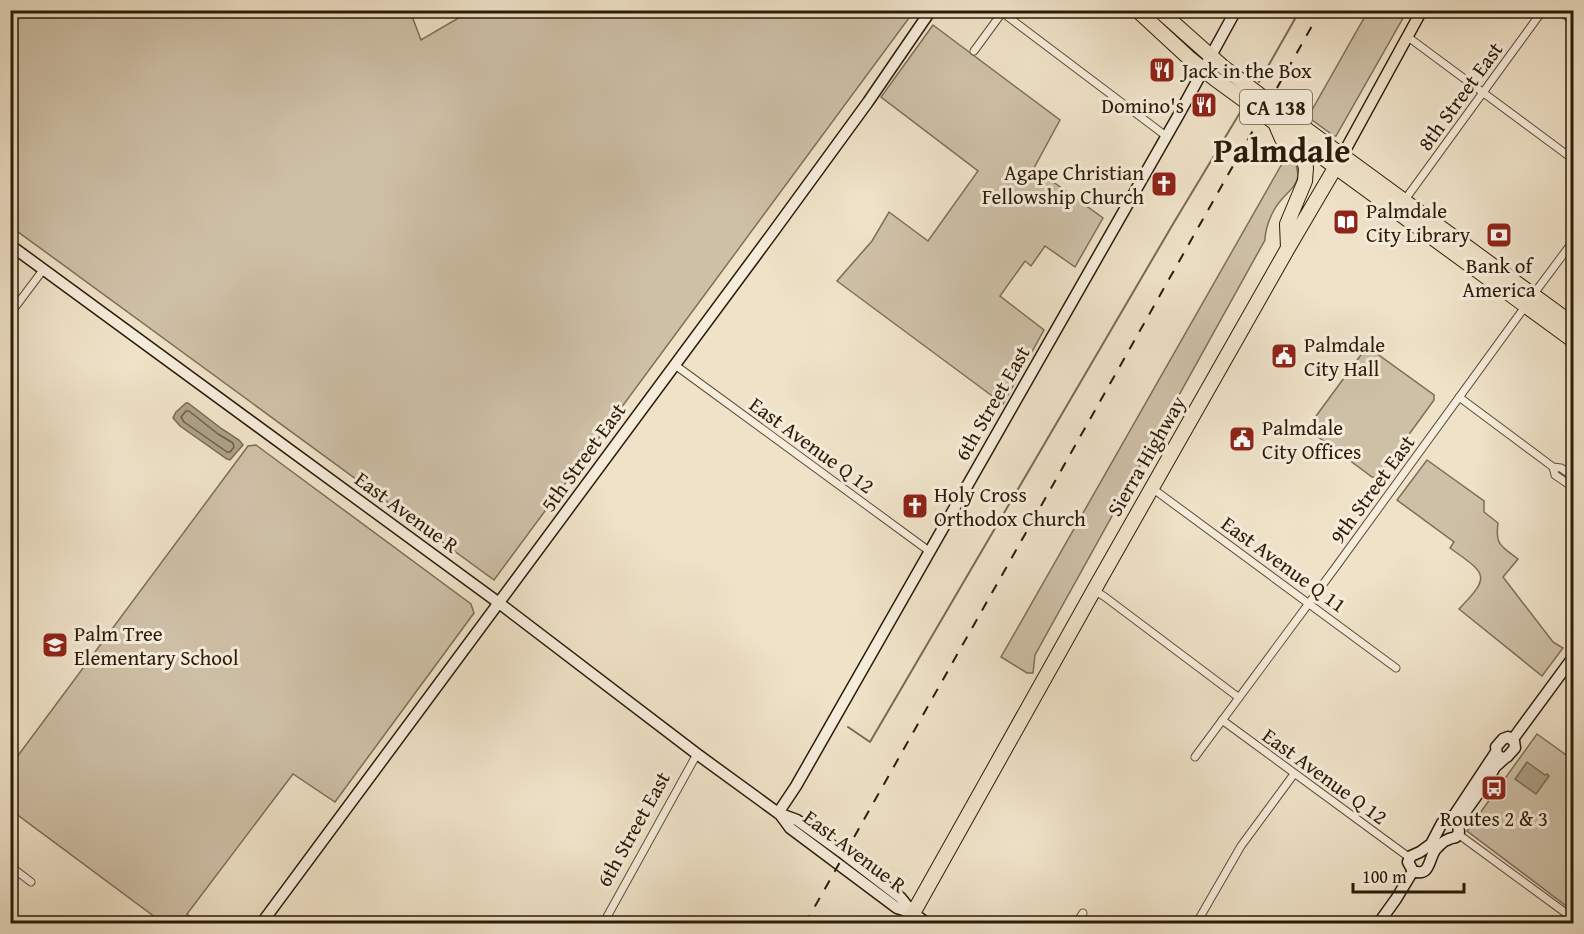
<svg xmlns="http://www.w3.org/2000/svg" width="1584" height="934" font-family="'Gentium Book Plus',serif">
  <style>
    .green { fill: #cec0a7; stroke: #7c6e57; stroke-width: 1.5 }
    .water { fill: #ac9f86; stroke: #786b53; stroke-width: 1.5 }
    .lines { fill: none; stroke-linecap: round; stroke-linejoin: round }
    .shore { stroke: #6c5e46; stroke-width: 1.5 }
    .stream { stroke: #786b53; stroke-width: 2 }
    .street-casing { stroke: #5c4e37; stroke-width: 9 }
    .secondary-casing { stroke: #2b1c07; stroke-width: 13 }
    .primary-casing { stroke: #2b1c07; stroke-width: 13 }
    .highway-casing { stroke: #2b1c07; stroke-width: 16 }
    .street { stroke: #f5ecdb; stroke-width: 7 }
    .secondary { stroke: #f5ecdb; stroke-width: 10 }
    .primary { stroke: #efe2c8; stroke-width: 10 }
    .highway { stroke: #efe2c8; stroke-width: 14 }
    .rail { stroke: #2b1c07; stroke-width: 2; stroke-dasharray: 10 10; stroke-linecap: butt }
    .labels { text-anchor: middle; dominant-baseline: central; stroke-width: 6; stroke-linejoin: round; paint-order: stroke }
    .shield { fill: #f5ecdb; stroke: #685a47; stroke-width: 1.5 }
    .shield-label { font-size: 20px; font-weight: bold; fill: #2b1c07 }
    .poi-label { font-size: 21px; fill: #2b1c07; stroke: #f5ecdb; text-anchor: start }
    .street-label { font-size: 21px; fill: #2b1c07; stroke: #f5ecdb }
    .town-label { font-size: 33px; font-weight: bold; fill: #2b1c07; stroke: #f5ecdb }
  </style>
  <rect width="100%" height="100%" fill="#efe2c8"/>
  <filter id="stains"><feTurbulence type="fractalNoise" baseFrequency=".00333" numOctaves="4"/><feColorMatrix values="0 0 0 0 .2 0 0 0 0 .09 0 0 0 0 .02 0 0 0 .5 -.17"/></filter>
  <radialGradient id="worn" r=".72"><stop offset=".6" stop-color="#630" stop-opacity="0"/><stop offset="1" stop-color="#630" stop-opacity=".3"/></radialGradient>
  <path class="green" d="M472 10H899L909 18 494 580 10 226 11 11H410L421 40Z
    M1368 11H1407L1336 136H1334L1308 117Z
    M933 25 1060 120 1034 168 1103 218 1075 267 1045 246 1031 266 1025 261 1000 296 1044 330 1003 404 837 281 872 241 889 212 928 241 978 171 881 97Z
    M1287 155 1296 162C1296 166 1298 172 1298 176 1296 188 1284 195 1278 204 1271 213 1265 229 1265 240L1035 655 1033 673H1027L1001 657Z
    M1366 348H1369L1434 395V400L1378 477H1372L1309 430 1308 427Z
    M256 445 471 604 474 613 335 802 293 774 187 914 199 923H163L11 810V765L248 446Z
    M1427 460 1484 501V512L1498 523C1495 545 1501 546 1518 559L1503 577 1553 642 1563 648 1542 676 1459 609C1492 575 1486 574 1450 548L1454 542 1397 500Z
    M1537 734 1573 760V911L1467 831Z"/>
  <path class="water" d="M186 403H188L222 429 239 440 243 445 230 460 227 459 180 426 173 418 176 412Z
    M1527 762 1545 775 1547 774 1549 776 1536 794 1515 779Z"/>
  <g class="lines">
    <path class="shore" d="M186 411H189L218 434 233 443 234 447 230 452H227L184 422 181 417Z"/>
    <path class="stream" d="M1259 82 1300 10
      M848 727 870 742 1173 224 1241 111"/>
    <g class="street-casing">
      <path id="street" d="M1559 10 1574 22
        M1003 13 1166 136
        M1408 37 1574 160
        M974 51 1004 10
        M1404 201 1543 10
        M1533 295 1574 240
        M10 314 43 270
        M675 365 929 551
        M1459 397 1553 467 1561 468 1574 477
        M1553 467 1555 475 1574 488
        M1152 488 1396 668
        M1094 590 1105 597 1238 697
        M1222 720 1410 858
        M1195 757 1335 568 1527 304
        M1458 834 1574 919
        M10 866 31 882
        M603 924 697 754
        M1076 924 1083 913
        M1196 924 1241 846 1294 774"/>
    </g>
    <g class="secondary-casing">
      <path id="secondary" d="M10 245 499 603 697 754 778 813 797 820 844 854 901 898 913 913 928 924
        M1508 737 1514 741 1515 748 1507 757 1502 758 1497 755 1496 747 1503 739Z
        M1513 739 1574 656
        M1496 752 1455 814 1442 823 1431 844 1420 852 1411 856 1408 862 1413 871C1430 877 1428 861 1435 850 1438 847 1443 841 1447 840 1450 838 1453 838 1456 837L1459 832 1458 825 1465 812 1488 780 1495 767 1505 758
        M778 813 796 786 1178 116 1236 10
        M779 813 790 828 897 908 913 913
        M261 924 771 235 868 102 931 10
        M1378 924 1396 899 1413 871"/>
    </g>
    <g class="primary-casing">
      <path id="primary" d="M1342 156 1422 10"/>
    </g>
    <g class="highway-casing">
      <path id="highway" d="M1137 10 1189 58 1215 79 1574 341
        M1159 10 1222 66 1269 102 1574 325
        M1276 125 1282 139 1304 161 1306 168 1305 181 1287 224 1288 248
        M907 924 1094 590 1288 248 1342 156"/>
    </g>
    <use href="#street" class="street"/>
    <use href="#secondary" class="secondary"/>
    <use href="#primary" class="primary"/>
    <use href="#highway" class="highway"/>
    <path class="rail" d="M805 924 1321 10"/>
  </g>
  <defs>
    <g id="restaurant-square" transform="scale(1.35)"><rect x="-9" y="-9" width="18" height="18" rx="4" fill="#8f2418" stroke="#f5ecdb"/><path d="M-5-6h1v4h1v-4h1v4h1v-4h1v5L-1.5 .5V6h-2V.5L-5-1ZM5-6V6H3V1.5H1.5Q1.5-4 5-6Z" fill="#fff"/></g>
    <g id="church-square" transform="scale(1.35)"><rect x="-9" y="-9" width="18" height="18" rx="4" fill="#8f2418" stroke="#f5ecdb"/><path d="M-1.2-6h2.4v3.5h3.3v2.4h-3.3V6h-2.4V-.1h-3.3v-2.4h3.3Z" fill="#fff"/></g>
    <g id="library-square" transform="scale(1.35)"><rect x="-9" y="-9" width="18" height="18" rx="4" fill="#8f2418" stroke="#f5ecdb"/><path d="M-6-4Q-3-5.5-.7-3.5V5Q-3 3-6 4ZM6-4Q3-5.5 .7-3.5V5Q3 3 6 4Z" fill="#fff"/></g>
    <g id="bank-square" transform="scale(1.35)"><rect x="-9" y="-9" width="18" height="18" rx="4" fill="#8f2418" stroke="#f5ecdb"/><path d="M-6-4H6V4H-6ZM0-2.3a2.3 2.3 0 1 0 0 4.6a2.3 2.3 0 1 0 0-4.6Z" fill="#fff"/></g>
    <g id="civic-square" transform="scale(1.35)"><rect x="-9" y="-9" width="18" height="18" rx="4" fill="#8f2418" stroke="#f5ecdb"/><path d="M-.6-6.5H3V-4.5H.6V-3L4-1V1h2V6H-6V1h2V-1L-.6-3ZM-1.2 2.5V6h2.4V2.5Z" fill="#fff"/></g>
    <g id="school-square" transform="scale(1.35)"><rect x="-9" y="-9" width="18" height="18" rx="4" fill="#8f2418" stroke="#f5ecdb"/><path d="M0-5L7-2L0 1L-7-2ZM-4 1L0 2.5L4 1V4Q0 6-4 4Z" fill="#fff"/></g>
    <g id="bus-square" transform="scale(1.35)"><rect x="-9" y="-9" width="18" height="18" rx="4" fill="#8f2418" stroke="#f5ecdb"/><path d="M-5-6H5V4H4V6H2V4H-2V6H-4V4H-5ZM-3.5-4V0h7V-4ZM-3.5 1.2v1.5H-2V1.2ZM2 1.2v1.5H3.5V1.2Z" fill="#fff"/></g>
  </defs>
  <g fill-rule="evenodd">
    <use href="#restaurant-square" x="1162" y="70"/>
    <use href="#restaurant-square" x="1204" y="105"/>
    <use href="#church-square" x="1164" y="184"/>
    <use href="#library-square" x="1346" y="222"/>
    <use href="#bank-square" x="1499" y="235"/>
    <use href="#civic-square" x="1284" y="356"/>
    <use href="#civic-square" x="1242" y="439"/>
    <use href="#church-square" x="915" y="506"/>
    <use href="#school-square" x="55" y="645"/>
    <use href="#bus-square" x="1494" y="788"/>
  </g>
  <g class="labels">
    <rect class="shield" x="1240" y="90" width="72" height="34" rx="4.5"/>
    <g class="shield-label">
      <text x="1276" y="107">CA 138</text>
    </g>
    <g class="poi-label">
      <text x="1182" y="70">Jack in the Box</text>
      <text x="1184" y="105" text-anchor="end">Domino's</text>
      <text x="1144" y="172" text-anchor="end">Agape Christian<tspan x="1144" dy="24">Fellowship Church</tspan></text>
      <text x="1366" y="210">Palmdale<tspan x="1366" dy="24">City Library</tspan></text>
      <text x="1499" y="265" text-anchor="middle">Bank of<tspan x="1499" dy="24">America</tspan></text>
      <text x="1304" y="344">Palmdale<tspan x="1304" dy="24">City Hall</tspan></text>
      <text x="1262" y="427">Palmdale<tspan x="1262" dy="24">City Offices</tspan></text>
      <text x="934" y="494">Holy Cross<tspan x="934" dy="24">Orthodox Church</tspan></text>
      <text x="74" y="633">Palm Tree<tspan x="74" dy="24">Elementary School</tspan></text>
      <text x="1494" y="818" text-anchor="middle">Routes 2 &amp; 3</text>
    </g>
    <g class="street-label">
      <text transform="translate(1460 96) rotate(-54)">8th Street East</text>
      <text transform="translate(992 403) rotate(-60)">6th Street East</text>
      <text transform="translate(812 445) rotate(36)">East Avenue Q 12</text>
      <text transform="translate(1146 456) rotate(-60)">Sierra Highway</text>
      <text transform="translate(583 457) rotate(-54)">5th Street East</text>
      <text transform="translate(1372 489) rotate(-54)">9th Street East</text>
      <text transform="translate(407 512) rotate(36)">East Avenue R</text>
      <text transform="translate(1284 564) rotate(36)">East Avenue Q 11</text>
      <text transform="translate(1325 776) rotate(36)">East Avenue Q 12</text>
      <text transform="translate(633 829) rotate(-61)">6th Street East</text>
      <text transform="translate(855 851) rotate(37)">East Avenue R</text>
    </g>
    <g class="town-label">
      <text x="1282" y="150">Palmdale</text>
    </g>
  </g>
  <rect width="1584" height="934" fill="none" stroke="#efe2c8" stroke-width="36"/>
  <rect x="12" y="12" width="1560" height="910" fill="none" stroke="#2b1c07" stroke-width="3"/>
  <rect x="18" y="18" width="1548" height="898" fill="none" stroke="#2b1c07" stroke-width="1.5"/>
  <path d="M1353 883v9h111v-9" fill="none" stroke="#2b1c07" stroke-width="3"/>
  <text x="1362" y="883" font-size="18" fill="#2b1c07" stroke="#f5ecdb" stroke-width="4.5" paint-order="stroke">100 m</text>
  <rect width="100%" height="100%" filter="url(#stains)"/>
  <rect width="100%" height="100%" fill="url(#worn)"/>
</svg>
